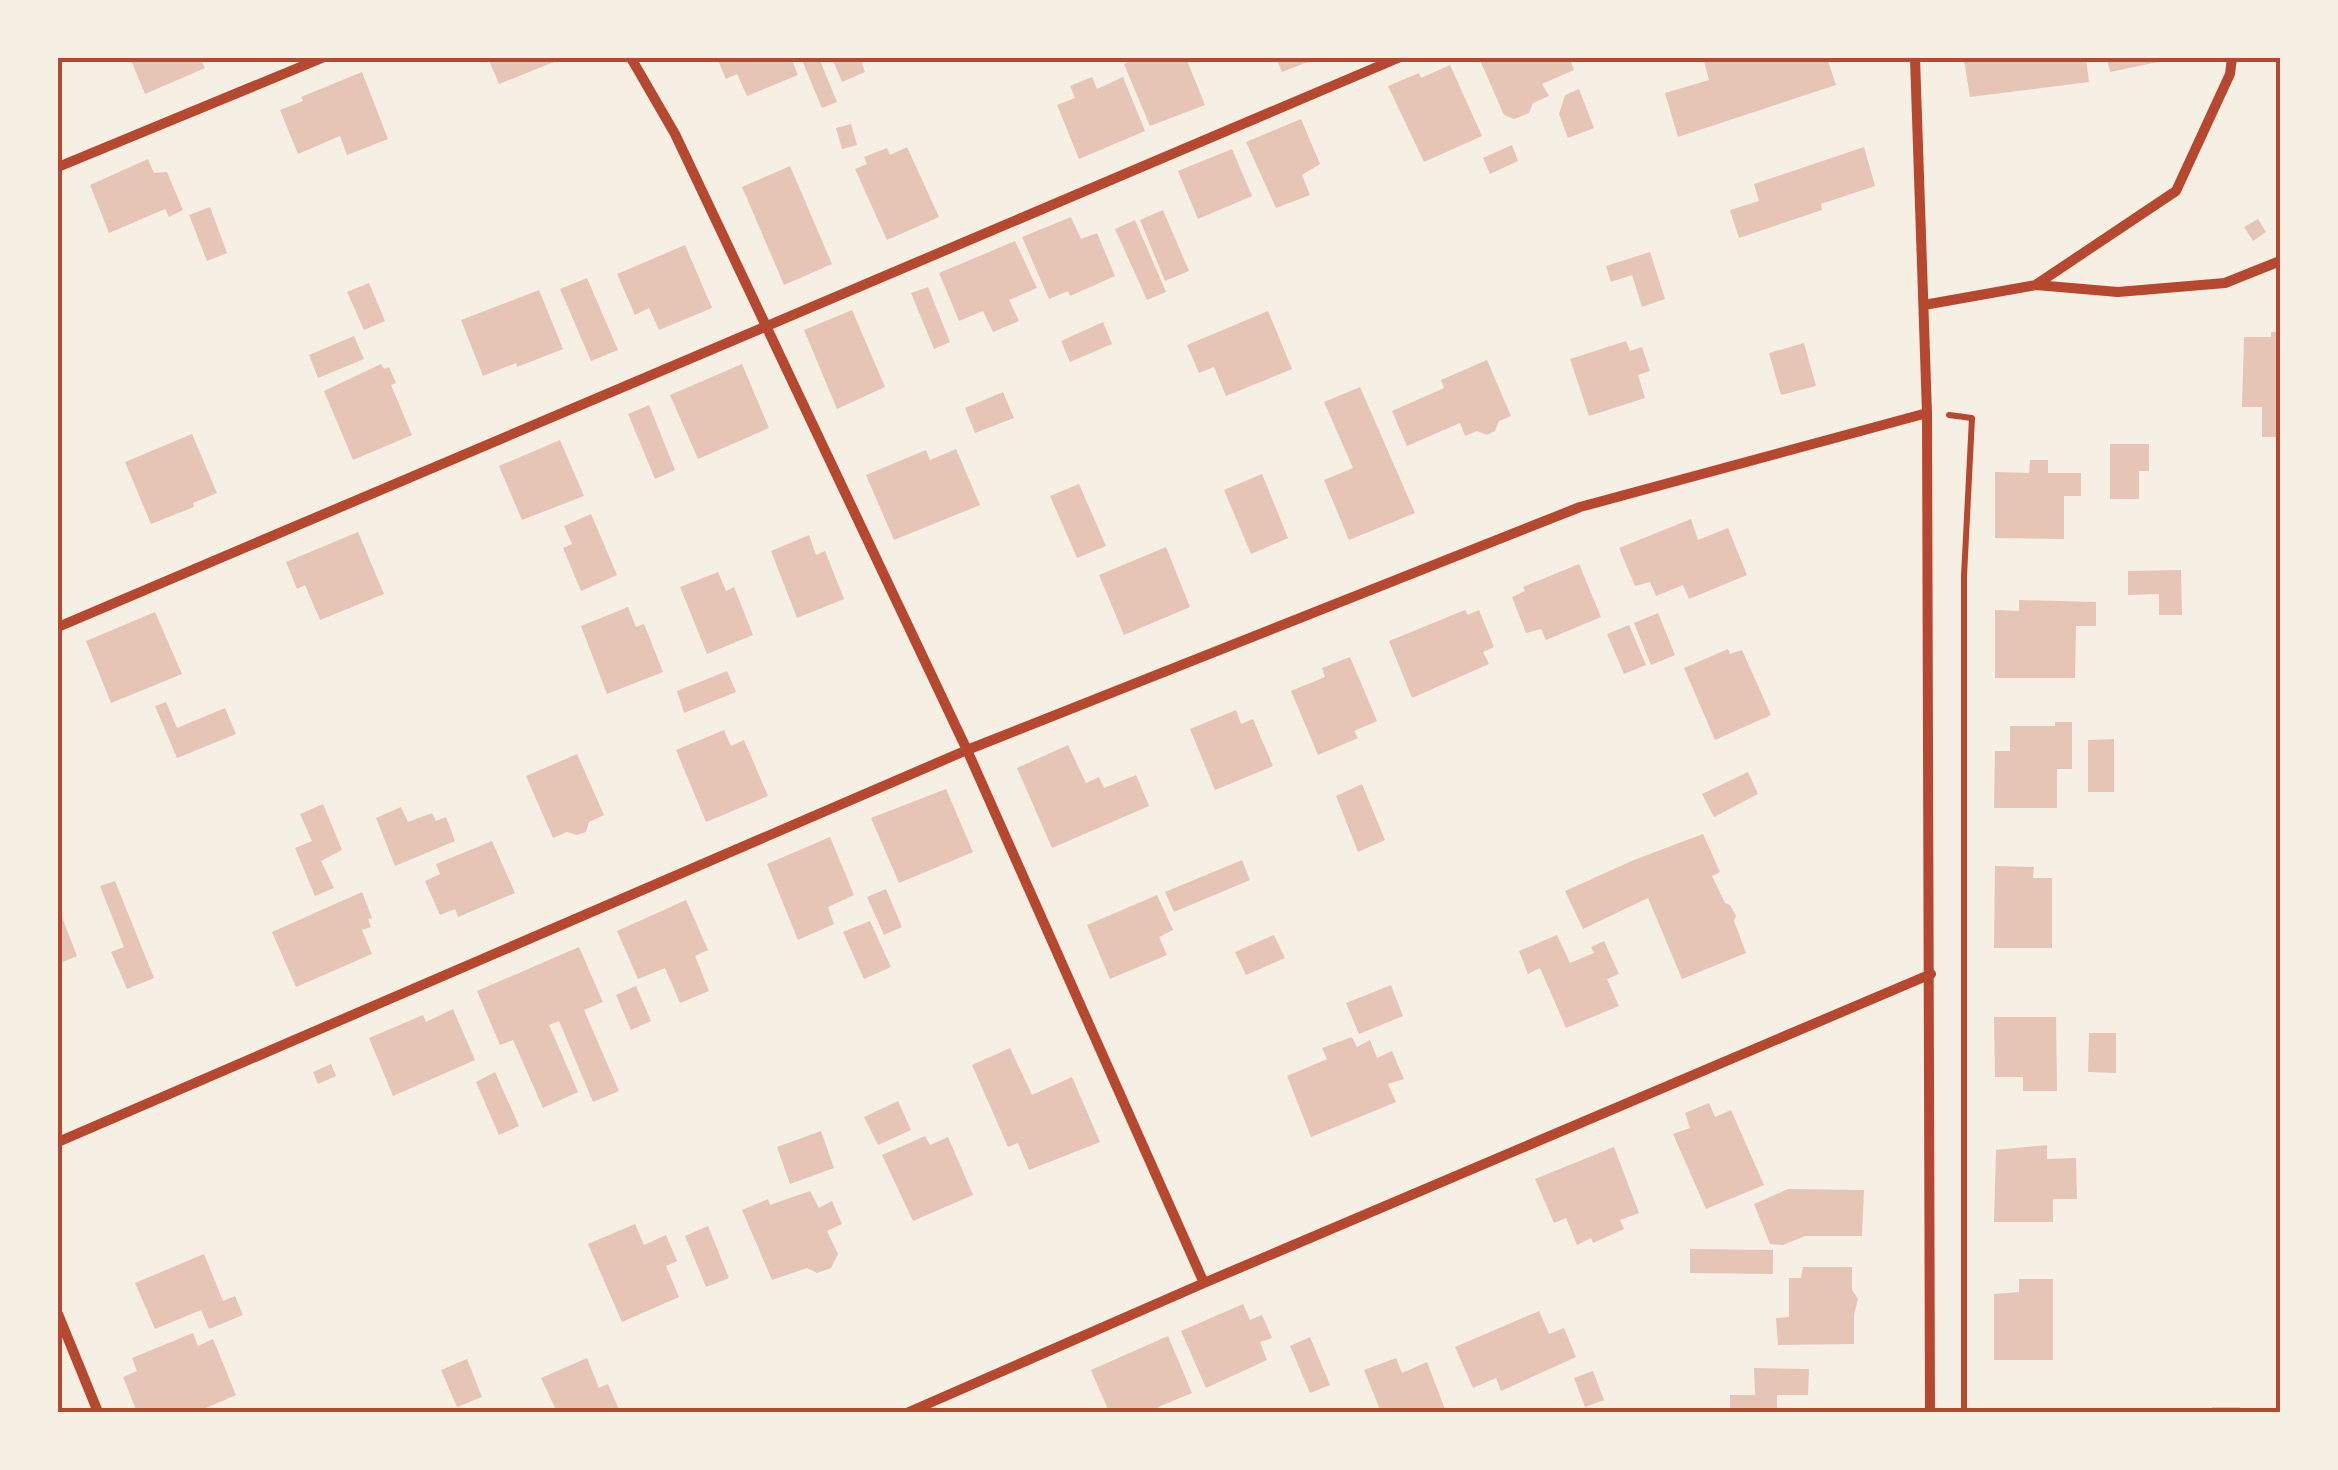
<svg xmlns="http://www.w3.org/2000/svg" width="2338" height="1470" font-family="Rubik,sans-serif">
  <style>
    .building { fill: #e6c5b7 }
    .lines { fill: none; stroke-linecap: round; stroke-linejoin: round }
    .path { stroke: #b5482f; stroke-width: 6 }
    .minor { stroke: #b5482f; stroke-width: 10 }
    .neatline { fill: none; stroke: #b5482f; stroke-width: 4 }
  </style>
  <rect width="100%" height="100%" fill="#f6efe4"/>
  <path class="building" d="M130 58H200L205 68 145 94Z
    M488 58H564L499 84Z
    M717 58H791L798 75 747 96 737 74 726 79Z
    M801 58H819L837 102 822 108Z
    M832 58H860L865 72 842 82Z
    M1125 58H1186L1205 105 1150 126 1124 64 1127 63Z
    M1276 58H1318L1282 72Z
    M1479 58H1569L1574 70 1542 84 1549 96 1533 103 1529 113 1514 119 1504 115Z
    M1703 58H1827L1836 85 1678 137 1665 93 1709 80Z
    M1980 58H2086L2089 82 1970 97 1964 60Z
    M2107 58H2157L2158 62 2110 72Z
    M1450 65 1482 136 1424 162 1388 86 1419 73 1421 78Z
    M362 72 388 139 347 155 340 136 298 154 280 110 303 101 301 97Z
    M1092 77 1097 89 1123 77 1145 131 1079 159 1057 105 1075 98 1070 86Z
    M1579 89 1594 128 1568 138 1559 114 1565 95Z
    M1301 119 1320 164 1302 175 1310 195 1276 208 1246 142Z
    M851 124 857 145 842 149 836 128Z
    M1512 145 1518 161 1490 174 1483 158Z
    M907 147 939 217 887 240 855 169 867 164 864 157 887 148 890 155Z
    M1864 147 1875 186 1821 204 1822 210 1739 238 1730 210 1759 201 1754 184Z
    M1232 149 1252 196 1198 219 1178 171Z
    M148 159 154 173 167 172 183 210 169 217 165 209 109 233 90 185Z
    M790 166 832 264 784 285 742 187Z
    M210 207 227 253 207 261 189 215Z
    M1163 210 1189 271 1165 281 1140 220Z
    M1071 217 1081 239 1097 233 1115 276 1070 296 1068 291 1049 299 1022 237Z
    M2258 219 2266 232 2253 241 2244 227Z
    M1135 220 1166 292 1147 300 1115 229Z
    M1015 241 1037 288 1009 300 1019 321 993 332 983 311 959 321 939 273Z
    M685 245 712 308 659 330 649 308 635 315 617 274Z
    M1650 252 1665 299 1642 307 1632 275 1611 282 1606 266Z
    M587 278 618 350 591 361 560 289Z
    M369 283 385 321 364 330 347 292Z
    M928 287 950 342 934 349 911 293Z
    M539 290 563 349 517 367 516 363 483 376 461 320Z
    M852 310 885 387 837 409 804 330Z
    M1268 311 1292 369 1226 396 1214 367 1199 373 1187 345Z
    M1103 322 1112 344 1070 362 1061 341Z
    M2271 332H2280V437H2262V407H2242L2244 337H2271Z
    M354 336 364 359 318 378 309 355Z
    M1626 341 1630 351 1642 347 1650 371 1638 375 1645 398 1589 416 1570 359Z
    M1804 343 1816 386 1781 395 1769 353Z
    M1487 360 1511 416 1499 421 1495 431 1487 435 1477 431 1465 436 1460 423 1407 446 1392 411 1444 388 1441 380Z
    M381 364 384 369 389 367 396 383 391 385 412 435 353 460 324 391Z
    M742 364 769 428 698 459 670 395Z
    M1360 387 1415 513 1349 540 1324 480 1353 468 1324 402Z
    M1003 392 1014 418 975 433 965 408Z
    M649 405 675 470 655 479 628 414Z
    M192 434 217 493 193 503 194 507 151 524 125 462Z
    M560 440 584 496 522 520 499 466Z
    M2110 444H2149V471H2139V499H2110Z
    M956 449 980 505 894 540 866 475 926 450 930 460Z
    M2030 460H2048V473H2081V496H2064V539L1995 538V472L2029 473Z
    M1262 474 1288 538 1251 554 1224 490Z
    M1079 484 1106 546 1077 558 1050 496Z
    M591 514 617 575 581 591 563 548 572 544 564 526Z
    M1691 519 1698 540 1728 528 1747 575 1689 599 1683 585 1656 596 1650 582 1635 586 1619 548Z
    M358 532 384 594 320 620 305 585 297 589 286 562Z
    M809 535 816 555 825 551 844 599 797 618 771 551Z
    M1166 547 1190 607 1124 635 1099 575Z
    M1579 564 1601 617 1546 640 1541 629 1526 633 1512 597 1525 591 1523 587Z
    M2181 570 2182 615H2159V594L2128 595V571Z
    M718 572 726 591 734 587 753 635 707 654 680 587Z
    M2019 600 2096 602V626H2076L2075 678H1995V610L2019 611Z
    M628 607 636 627 644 624 663 672 607 694 581 626Z
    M1465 610 1468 615 1479 610 1494 647 1483 652 1489 664 1412 698 1389 641Z
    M155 612 182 674 111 703 86 641Z
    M1658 613 1675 655 1651 665 1634 623Z
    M1629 625 1646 665 1624 674 1607 634Z
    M1728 649 1730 654 1742 650 1771 715 1715 740 1684 668Z
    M1350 657 1377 721 1354 731 1358 738 1318 755 1291 691 1325 677 1322 668Z
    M727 671 736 692 684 713 677 691Z
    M166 702 177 728 225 708 236 734 177 758 155 706Z
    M1236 710 1241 724 1253 719 1273 766 1215 790 1190 729Z
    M2055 722H2072V769H2057V808H1994L1995 751H2010V726H2055Z
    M724 730 731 746 744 740 768 796 706 822 676 750Z
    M2114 739V792H2088V740Z
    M1068 745 1086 783 1099 777 1104 788 1136 775 1149 806 1052 848 1017 768Z
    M577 754 604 815 589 822 586 832 577 835 567 832 553 838 526 776Z
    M1748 772 1758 794 1714 817 1702 794Z
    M1362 784 1385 840 1358 852 1336 796Z
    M946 789 973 852 899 883 871 818Z
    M323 804 342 850 321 861 334 888 315 896 295 848 312 841 300 814Z
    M401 807 408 822 432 813 436 821 446 817 455 841 395 866 376 818Z
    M1703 834 1720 872 1712 876 1725 903 1730 905 1736 916 1734 921 1746 953 1682 979 1648 898 1583 929 1565 891 1634 860Z
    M830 837 854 895 828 907 834 924 798 940 767 864Z
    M492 841 515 893 458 917 455 909 440 915 425 881 440 874 436 864Z
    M1242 860 1250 880 1174 912 1165 892Z
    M1995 866 2034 867 2033 878H2052V948H1994Z
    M115 881 154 978 127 989 111 952 124 947 100 886Z
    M886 889 902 927 884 935 867 897Z
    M362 892 372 918 368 919 371 927 362 930 372 954 296 987 272 932Z
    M1157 895 1173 930 1159 937 1167 955 1110 979 1087 925Z
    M686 900 708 950 695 956 709 991 680 1003 665 968 638 979 617 931Z
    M58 907 77 956 58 964Z
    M870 921 891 967 864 979 843 932Z
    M1274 935 1285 958 1246 975 1235 952Z
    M1557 935 1570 963 1594 953 1591 947 1604 941 1619 974 1607 979 1619 1006 1566 1028 1540 968 1528 974 1519 951Z
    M579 947 603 1002 584 1010 619 1091 593 1102 559 1021 549 1025 578 1092 543 1108 513 1040 500 1045 477 991Z
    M1391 985 1403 1016 1359 1034 1346 1003Z
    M636 986 651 1021 631 1030 616 995Z
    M453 1009 475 1060 393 1096 369 1038 423 1015 426 1022Z
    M1994 1017H2056L2057 1091H2023V1077H1995Z
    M2089 1033H2116V1073L2088 1072Z
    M1352 1037 1357 1047 1370 1040 1377 1058 1392 1051 1404 1079 1388 1084 1396 1102 1311 1137 1287 1076 1327 1059 1322 1048Z
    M1010 1048 1032 1095 1072 1077 1100 1142 1029 1170 1018 1143 1008 1147 972 1065Z
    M331 1064 336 1076 318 1084 313 1072Z
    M495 1072 519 1126 499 1135 476 1082Z
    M898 1101 911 1130 878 1145 864 1117Z
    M1709 1103 1715 1117 1731 1110 1764 1185 1706 1209 1673 1134 1690 1128 1685 1113Z
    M821 1131 834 1168 790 1184 777 1147Z
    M925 1136 930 1145 948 1137 973 1195 913 1221 882 1155Z
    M2047 1145V1159L2076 1158 2077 1199H2053V1222H1994L1996 1150Z
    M1614 1147 1639 1213 1620 1220 1624 1229 1593 1243 1591 1238 1577 1245 1566 1218 1554 1223 1535 1179Z
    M1788 1189 1864 1190 1862 1236H1805L1783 1245 1770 1244 1754 1204Z
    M810 1191 819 1208 832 1201 842 1224 827 1231 838 1254 831 1268 817 1273 807 1268 772 1280 742 1210 768 1199 770 1205Z
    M635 1224 644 1245 666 1235 677 1261 666 1266 679 1297 622 1322 588 1244Z
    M708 1226 729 1278 706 1287 685 1236Z
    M1690 1249 1773 1250V1274L1690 1273Z
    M204 1254 223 1301 235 1296 243 1315 209 1329 201 1310 155 1329 135 1283Z
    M1803 1267H1852V1290L1858 1299 1854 1315V1344L1778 1345 1776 1318 1789 1317V1278H1801Z
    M2019 1279H2053V1360H1994V1294L2019 1292Z
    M1243 1304 1250 1320 1262 1315 1272 1338 1260 1342 1267 1360 1206 1388 1181 1331Z
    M1539 1311 1549 1334 1564 1328 1576 1357 1501 1391 1496 1378 1473 1388 1455 1347Z
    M193 1333 198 1346 213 1339 236 1395 206 1408 204 1412H137L123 1377 137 1371 132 1358Z
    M1168 1336 1192 1393 1158 1407 1160 1412H1109L1091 1370Z
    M1310 1337 1330 1385 1310 1393 1290 1346Z
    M587 1358 599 1388 608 1384 620 1412H557L541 1378Z
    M1396 1358 1402 1373 1427 1362 1446 1412H1381L1364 1370Z
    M467 1359 482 1397 457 1407 441 1370Z
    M1754 1368 1809 1369 1808 1395H1777V1412H1730V1395H1755Z
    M1593 1371 1604 1400 1585 1407 1574 1378Z
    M2212 1407H2240V1412H2212Z"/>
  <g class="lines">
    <path class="path" d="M1949 415 1972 418 1964 576V1412"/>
    <path class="minor" d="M631 58 675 134 967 750 1204 1283
      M1915 58 1927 413 1930 1412
      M58 167 322 58
      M2037 284 2176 191 2230 74 2232 58
      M1924 305 2036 285 2118 292 2225 283 2280 261
      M58 627 1398 58
      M58 1142 967 750 1580 507 1927 413
      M58 1314 98 1412
      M909 1412 1204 1283 1931 974"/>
  </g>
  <rect width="2338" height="1470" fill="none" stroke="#f6efe4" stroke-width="120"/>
  <rect x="60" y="60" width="2218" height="1350" class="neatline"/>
</svg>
